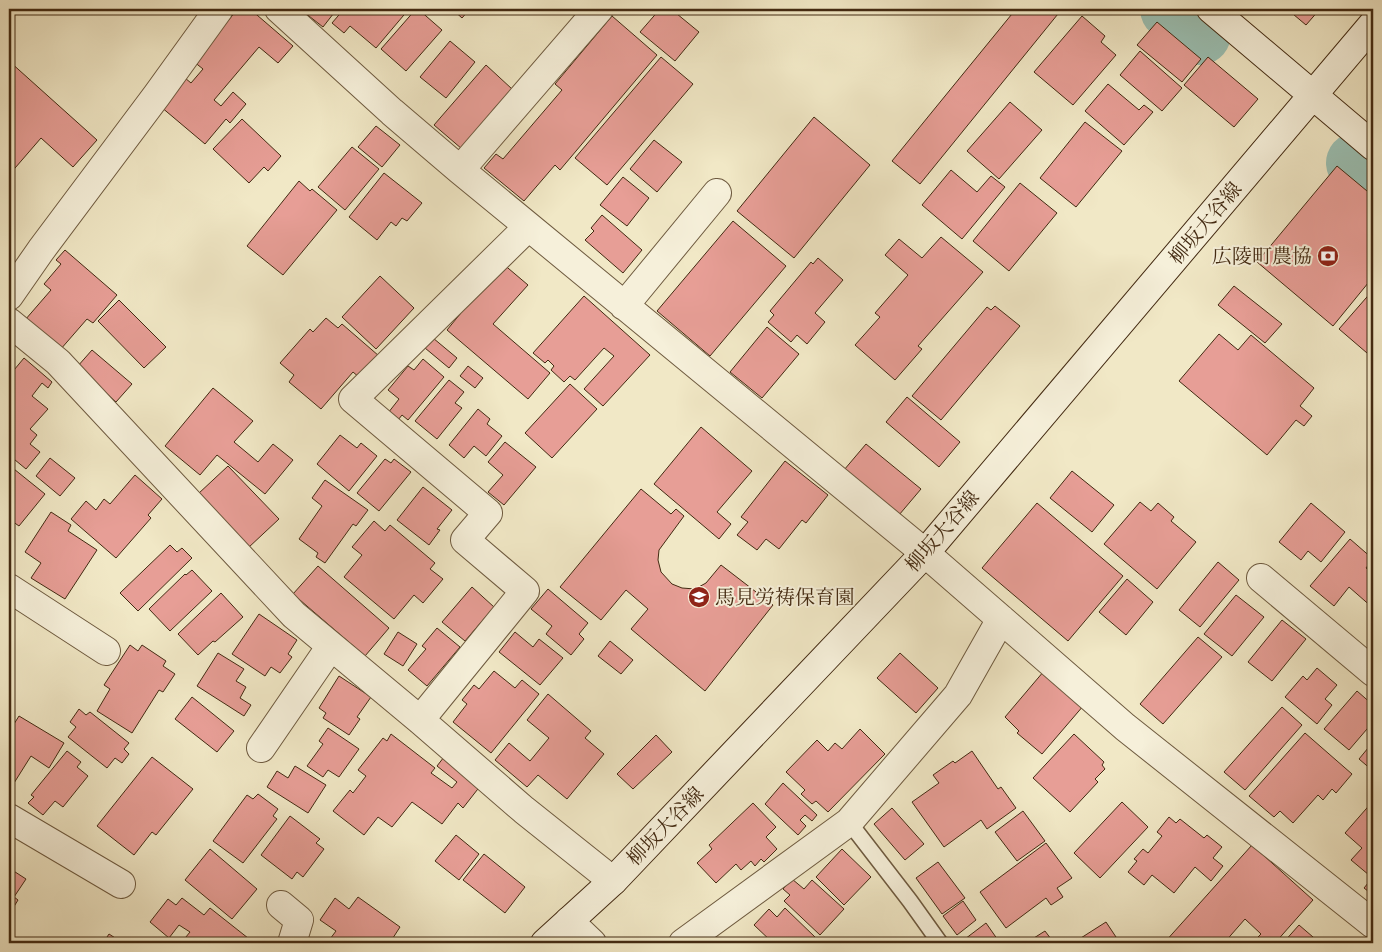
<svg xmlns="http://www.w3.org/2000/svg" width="1382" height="952" font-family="'IM FELL Great Primer','Noto Serif JP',serif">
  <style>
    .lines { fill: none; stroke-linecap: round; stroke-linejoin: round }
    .river { stroke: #9bc0b3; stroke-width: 62 }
    .building { fill: #e79e96; stroke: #432a12 }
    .lane-casing { stroke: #6e5a3f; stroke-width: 18 }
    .street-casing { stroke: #6e5a3f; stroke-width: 30 }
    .secondary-casing { stroke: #432a12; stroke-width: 30 }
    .lane { stroke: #f6f0da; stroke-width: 15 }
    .street { stroke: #f6f0da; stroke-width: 28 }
    .secondary { stroke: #f6f0da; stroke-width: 28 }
    .labels { text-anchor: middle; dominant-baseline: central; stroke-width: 4; stroke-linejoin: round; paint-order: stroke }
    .street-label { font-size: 20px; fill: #432a12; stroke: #f6f0da }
    .poi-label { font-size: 20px; fill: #432a12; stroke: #f6f0da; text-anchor: end }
  </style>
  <rect width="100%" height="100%" fill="#f1e8c6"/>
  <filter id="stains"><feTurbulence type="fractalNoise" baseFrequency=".004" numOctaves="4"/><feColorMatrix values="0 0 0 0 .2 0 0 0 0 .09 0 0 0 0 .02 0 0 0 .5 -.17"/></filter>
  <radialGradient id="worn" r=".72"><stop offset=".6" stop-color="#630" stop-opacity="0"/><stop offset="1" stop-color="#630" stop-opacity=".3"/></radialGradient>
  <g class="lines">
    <path class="river" d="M1171 9 1200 34
      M1357 163 1373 177"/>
  </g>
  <path class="building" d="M238 9H250L293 46 278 63 259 47 214 100 221 106 233 92 246 104 230 123 226 119 205 144 154 101 179 73 191 83 203 69 193 61Z
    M300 9H337L323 27Z
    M344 9H409L376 48 350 26 344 33 332 23Z
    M416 9H418L442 30 406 71 381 49Z
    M452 9H470L462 18Z
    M660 9H671L699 32 675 61 640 32Z
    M1016 9H1062L920 184 892 161Z
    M1287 9H1320L1306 25Z
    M612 16 657 55 560 170 555 165 524 201 484 168 496 154 503 159 562 90 555 84Z
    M1082 16 1105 36 1101 42 1116 55 1073 105 1034 72Z
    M1157 22 1201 59 1182 82 1137 45Z
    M450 41 475 62 446 98 420 77Z
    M1140 51 1182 88 1162 111 1120 75Z
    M661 57 693 84 607 185 575 158Z
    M1208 57 1258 99 1234 127 1184 85Z
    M9 61 97 140 73 167 41 138 9 175Z
    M486 65 512 89 492 111 494 113 462 149 434 125Z
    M1108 84 1139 110 1144 105 1153 112 1124 145 1085 111Z
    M1010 102 1042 130 999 179 967 151Z
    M814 117 870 165 794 258 737 211Z
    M242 119 281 156 268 171 264 167 249 183 213 149Z
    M1085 122 1122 151 1076 207 1040 178Z
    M376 126 400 145 382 167 358 147Z
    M654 140 682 162 657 192 630 169Z
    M352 147 379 169 345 210 318 187Z
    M1337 166 1373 196V277L1333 326 1257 262Z
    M951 170 977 192 991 176 1005 187 962 239 922 205Z
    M384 173 422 203 407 221 402 218 396 226 391 222 377 240 349 217Z
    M623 177 649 198 627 226 600 205Z
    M299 181 310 191 312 189 337 210 283 275 247 246Z
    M1020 183 1057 213 1009 271 973 241Z
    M602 215 642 250 623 273 585 240 594 231 591 228Z
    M733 221 786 266 710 356 657 311Z
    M941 237 983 272 918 346 922 349 895 380 855 345 880 317 875 313 908 275 885 255 899 239 922 258Z
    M65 250 117 295 93 323 87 319 60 350 25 320 51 290 44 284 61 264 56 260Z
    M818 258 843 280 815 313 825 322 807 344 797 335 791 342 768 322 774 315 770 311 811 262 813 264Z
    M502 263 528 285 493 324 550 373 528 399 447 330 465 308 464 307Z
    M380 276 414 308 376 349 342 317Z
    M1234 286 1282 324 1265 343 1218 305Z
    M1373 290V345L1367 353 1339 329Z
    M584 296 650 355 603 406 584 389 614 356 604 348 575 380 570 376 564 382 551 370 554 366 548 360 545 363 533 353Z
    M119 300 166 347 144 368 98 321Z
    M995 306 1020 326 941 420 912 396 987 307 991 310Z
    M326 318 338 328 342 324 379 356 360 378 353 372 321 409 289 382 294 375 280 363 310 329 313 332Z
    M767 327 799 354 762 398 730 372Z
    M1219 334 1238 350 1251 335 1314 388 1300 406 1312 416 1304 426 1296 420 1267 455 1179 381Z
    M433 338 457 358 449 368 425 348Z
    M92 350 132 384 116 402 77 367Z
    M24 358 52 382 48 388 42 383 32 396 48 409 30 429 37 435 30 444 40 452 26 469 9 455V376Z
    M423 359 444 377 408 420 402 415 398 420 388 413 399 399 388 390 408 366 414 370Z
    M468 366 483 378 475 388 460 376Z
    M449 380 464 392 455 403 462 408 437 439 415 421Z
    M570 384 597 409 552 458 525 433Z
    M213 388 253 421 234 442 258 462 273 444 293 460 265 494 217 455 200 475 165 446Z
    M907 397 960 442 939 467 886 422Z
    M478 409 490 419 487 424 502 436 486 456 474 446 464 458 449 445Z
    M701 427 752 471 717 512 731 524 719 539 654 484Z
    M340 435 357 448 361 443 377 456 349 491 317 464Z
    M505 442 536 467 504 505 488 492 503 475 488 462Z
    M866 444 921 489 899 515 844 470Z
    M50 458 75 478 60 496 36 476Z
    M385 459 391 463 394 459 411 472 379 511 357 493Z
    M785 461 828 495 806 523 802 520 779 549 766 539 757 550 737 535 748 522 741 517Z
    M9 465 45 494 19 526 9 519Z
    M228 466 279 519 248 548 198 494Z
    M1072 471 1114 505 1092 532 1050 498Z
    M135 475 162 499 148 515 151 518 116 558 71 519 86 501 96 510 104 499 110 504Z
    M325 480 368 510 356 526 353 524 325 563 316 557 318 553 299 539 322 506 312 498Z
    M423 487 452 510 437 529 440 530 429 545 397 520Z
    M641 489 671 514 676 509 684 516 659 550 658 560 661 572 672 584 682 588 695 589 706 583 721 565 773 605 705 691 631 629 648 609 626 590 601 620 560 587Z
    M1140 502 1151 511 1158 503 1174 517 1171 521 1196 542 1157 589 1104 544Z
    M1037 503 1123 576 1068 641 982 568Z
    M1311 503 1345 532 1321 562 1308 551 1301 560 1279 542Z
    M51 512 71 525 68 531 97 550 65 599 31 578 41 563 25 552Z
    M374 521 385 531 390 525 435 563 430 569 443 579 423 603 414 595 394 619 344 577 362 555 352 547Z
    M1350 539 1373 559 1366 568 1373 574V608L1349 587 1334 606 1310 586Z
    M170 545 177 552 182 548 192 558 138 611 120 593Z
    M1218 562 1239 580 1200 627 1179 610Z
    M318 566 389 628 365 656 293 594Z
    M192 570 212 591 170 631 149 609 185 574 186 575Z
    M1127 579 1153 602 1126 635 1099 612Z
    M472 587 494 607 465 641 442 622Z
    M548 589 588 623 579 634 584 639 571 655 546 634 552 626 531 609Z
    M221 593 243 617 215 642 213 641 198 655 178 634Z
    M1236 595 1264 617 1232 656 1204 634Z
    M259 614 297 640 288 654 292 657 280 673 271 667 265 676 232 654Z
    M1282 620 1306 639 1272 681 1248 662Z
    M437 628 460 647 427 686 408 670 426 649 422 646Z
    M398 632 417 644 403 666 384 654Z
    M515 632 533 647 539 639 563 658 540 685 499 652Z
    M1198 637 1222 657 1163 724 1140 704Z
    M610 641 633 660 621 674 598 656Z
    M130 645 138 651 142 645 166 661 163 666 175 674 163 692 159 690 132 733 97 711 110 689 104 685Z
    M218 653 244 669 236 681 246 687 240 698 251 705 244 716 197 686Z
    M900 653 938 688 916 713 877 678Z
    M1317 668 1337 685 1325 699 1332 705 1317 724 1285 697 1303 676 1307 680Z
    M494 671 515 688 522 680 539 694 491 753 453 722 467 704 462 700 474 685 479 689Z
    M1044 671 1084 705 1042 754 1017 733 1019 731 1005 717Z
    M339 676 371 697 357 717 360 719 349 735 323 718 326 713 319 708Z
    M1357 691 1373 705V722L1349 750 1324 729Z
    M548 694 591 731 585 738 604 754 567 799 538 775 527 787 495 760 509 743 530 761 549 738 527 720Z
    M192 697 234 731 217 752 175 719Z
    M1282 707 1302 725 1245 790 1224 772Z
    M79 709 86 715 90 712 129 743 124 749 129 754 122 763 115 758 107 768 68 737 76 727 70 722Z
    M19 716 64 743 49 768 31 756 9 791V732Z
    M328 728 359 749 339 777 328 770 323 777 307 766 323 744 319 741Z
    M860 729 885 754 828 812 816 801 812 804 801 794 805 790 786 772 817 740 828 751 835 743 842 749Z
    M1305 733 1352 774 1336 793 1332 789 1323 800 1318 795 1293 823 1280 811 1274 817 1249 796Z
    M391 734 435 768 431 773 452 788 457 782 437 766 444 757 481 785 463 808 458 803 442 824 412 802 392 827 378 817 364 835 333 811 350 790 353 793 366 776 358 770 383 738 387 741Z
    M1074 734 1104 762 1102 765 1105 769 1095 779 1098 782 1070 812 1033 778Z
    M656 735 672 752 633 789 617 774Z
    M1373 742V771L1359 759Z
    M67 751 81 762 77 767 88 776 63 807 55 801 43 815 28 803 34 797 31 795Z
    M972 751 998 789 1001 787 1016 808 987 829 981 820 944 847 912 802 939 783 933 775 953 761 955 763Z
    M152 757 193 789 156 835 152 832 134 855 97 826Z
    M295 766 326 785 308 813 267 787 277 771 288 778Z
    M783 783 817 815 812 821 805 815 800 820 806 826 798 835 765 804Z
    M258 794 278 809 273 816 277 819 243 863 213 841 247 795 253 799Z
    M1373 801V870L1369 875 1351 860 1362 848 1345 833Z
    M1122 802 1148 827 1100 878 1074 853Z
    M753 803 776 827 766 837 777 849 764 862 761 859 755 866 751 861 741 870 736 864 716 883 697 863 712 849 709 845Z
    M892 808 924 844 905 860 874 824Z
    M1023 811 1045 841 1017 861 995 832Z
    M290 816 320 839 316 843 324 849 303 877 297 872 292 879 261 855Z
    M1169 817 1176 823 1180 819 1204 838 1207 835 1222 847 1213 858 1223 866 1211 881 1195 867 1174 893 1152 875 1144 885 1128 872 1137 861 1134 859 1143 849 1148 853 1162 836 1157 832Z
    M456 835 479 854 459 880 435 861Z
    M1046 843 1072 878 1057 888 1063 897 1051 905 1046 898 1006 928 980 892Z
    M1252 845 1313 900 1275 943H1259L1255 940 1261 934 1245 919 1224 943H1164Z
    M210 849 257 889 232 919 185 880Z
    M842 849 871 877 844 905 816 877Z
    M484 854 525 887 505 913 463 880Z
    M938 862 965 898 942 914 916 878Z
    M9 868 26 879 14 897 18 900 10 913Z
    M1373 877V895L1364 888Z
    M792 879 804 889 812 880 844 909 820 935 784 901 790 895 783 889Z
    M358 897 400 927 391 941 395 943H327L336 931 320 920 335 898 349 909Z
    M182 898 204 915 210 908 253 942 252 943H181L190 932 179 925 169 938 150 922 168 899 176 905Z
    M963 901 976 920 957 935 943 916Z
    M785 908 816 938 812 943H773L754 925 769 909 777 917Z
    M1106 922 1120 943H1073Z
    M986 923 1000 943H962L961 942Z
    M1299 925 1320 943H1283Z
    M1045 931 1054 943H1026Z
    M109 934 123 943H103Z"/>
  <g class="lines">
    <g class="lane-casing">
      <path id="lane" d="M849 822 910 901 940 943"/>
    </g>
    <g class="street-casing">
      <path id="street" d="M279 9 392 112 460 170 925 553 1125 727 1373 924
        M460 170 599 9
        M9 296 41 250 157 95 219 9
        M624 306 717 193
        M9 322 58 362 294 615 420 720 524 810 613 881
        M1261 578 1373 672
        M9 588 106 651
        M420 720 525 591 465 540 488 513 353 399 528 227
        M261 748 331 646
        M9 818 121 884
        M281 905 299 920 292 943
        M569 921 592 943
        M683 943 849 822 958 695 1001 619"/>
    </g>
    <g class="secondary-casing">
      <path id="secondary" d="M1211 9 1373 146
        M545 943 613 881 925 553 1373 24"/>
    </g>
    <use href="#lane" class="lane"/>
    <use href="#street" class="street"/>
    <use href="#secondary" class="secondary"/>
  </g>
  <defs>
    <g id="bank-disc" transform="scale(1.125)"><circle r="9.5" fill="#8f2418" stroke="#f6f0da"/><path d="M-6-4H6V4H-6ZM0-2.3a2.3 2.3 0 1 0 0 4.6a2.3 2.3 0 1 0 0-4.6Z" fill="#fff"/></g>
    <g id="school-disc" transform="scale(1.125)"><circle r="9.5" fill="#8f2418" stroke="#f6f0da"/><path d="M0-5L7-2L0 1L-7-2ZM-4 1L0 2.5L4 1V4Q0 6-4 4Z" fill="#fff"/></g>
  </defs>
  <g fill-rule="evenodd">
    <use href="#bank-disc" x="1328" y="256"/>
    <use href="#school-disc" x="699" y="597"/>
  </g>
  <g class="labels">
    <g class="street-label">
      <text transform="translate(1205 223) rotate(-50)">柳坂大谷線</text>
      <text transform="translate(942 531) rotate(-49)">柳坂大谷線</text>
      <text transform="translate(665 826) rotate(-46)">柳坂大谷線</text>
    </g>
    <g class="poi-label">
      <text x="1312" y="256">広陵町農協</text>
      <text x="715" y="597" text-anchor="start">馬見労祷保育園</text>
    </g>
  </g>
  <rect width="1382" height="952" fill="none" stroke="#f1e8c6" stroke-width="30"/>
  <rect x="10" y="10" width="1362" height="932" fill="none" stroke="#432a12" stroke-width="2.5"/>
  <rect x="15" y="15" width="1352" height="922" fill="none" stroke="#432a12"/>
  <rect width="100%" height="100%" filter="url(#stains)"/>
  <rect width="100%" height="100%" fill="url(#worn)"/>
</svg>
